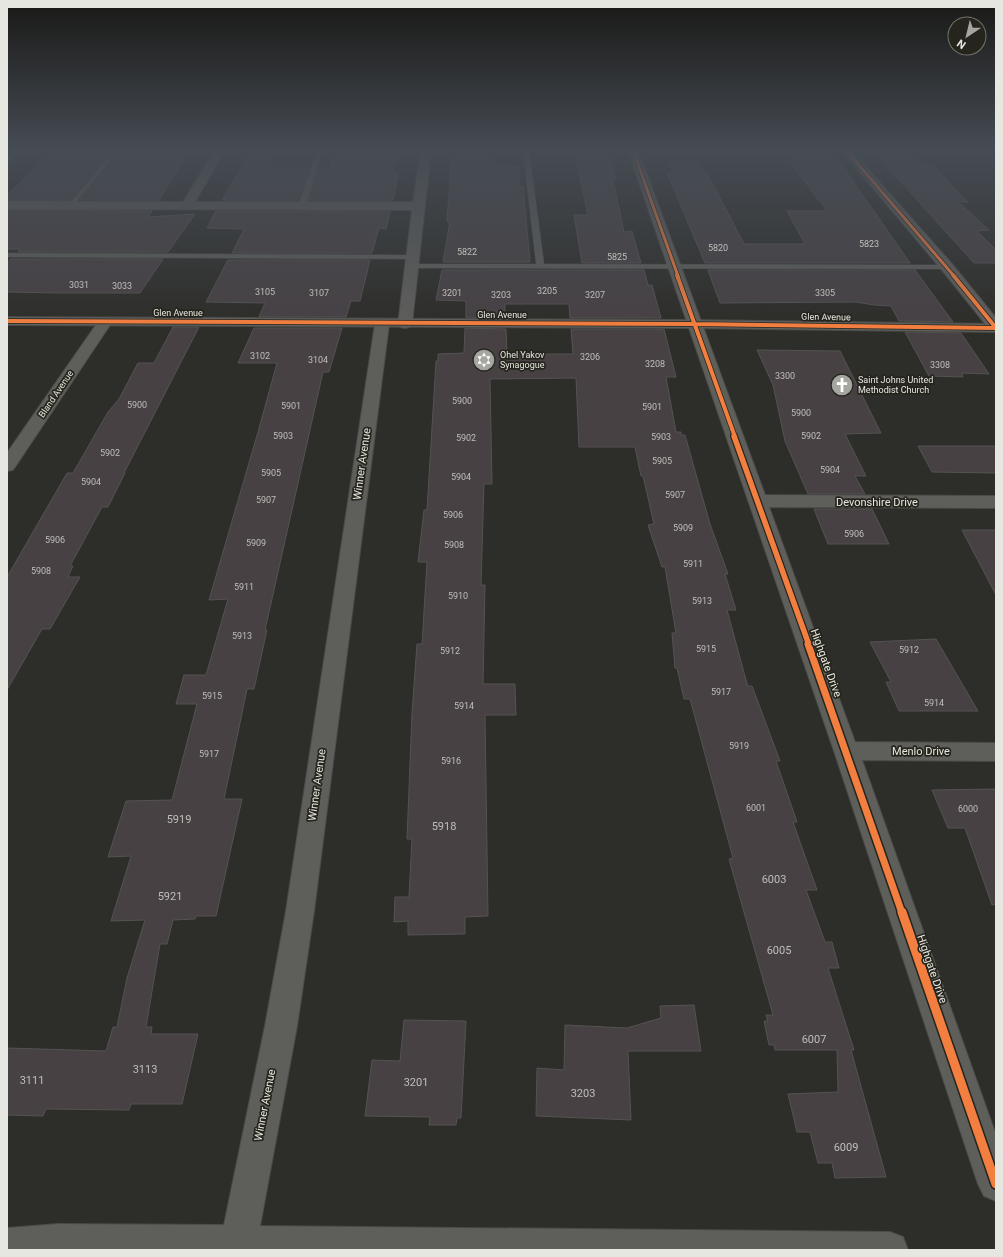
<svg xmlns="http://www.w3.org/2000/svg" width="1003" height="1257" font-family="Roboto,sans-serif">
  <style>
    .building { fill: #474144; stroke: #545352 }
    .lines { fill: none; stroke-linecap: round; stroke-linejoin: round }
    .lane-casing { stroke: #4a4a47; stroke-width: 1 }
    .street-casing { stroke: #4a4a47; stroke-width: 2 }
    .secondary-casing { stroke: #4a4a47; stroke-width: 2 }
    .lane { fill: #5e5e5b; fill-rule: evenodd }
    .street { fill: #5e5e5b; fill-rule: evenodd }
    .secondary { fill: #5f5f5e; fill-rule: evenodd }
    .cycleway-far4-casing { stroke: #26251d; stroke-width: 4.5 }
    .cycleway-far3-casing { stroke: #26251d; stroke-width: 5.5 }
    .cycleway-far2-casing { stroke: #26251d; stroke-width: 8 }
    .cycleway-far1-casing { stroke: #26251d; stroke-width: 10 }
    .cycleway-casing { stroke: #26251d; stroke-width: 12 }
    .cycleway-far4 { stroke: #f27e40; stroke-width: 3 }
    .cycleway-far3 { stroke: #f27e40; stroke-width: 4 }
    .cycleway-far2 { stroke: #f27e40; stroke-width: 5.5 }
    .cycleway-far1 { stroke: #f27e40; stroke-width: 7 }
    .cycleway { stroke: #f27e40; stroke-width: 9 }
    .labels { text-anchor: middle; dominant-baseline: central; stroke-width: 3.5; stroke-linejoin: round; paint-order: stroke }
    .number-label { font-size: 9px; fill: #bfbeba }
    .far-street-label { font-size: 9px; fill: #e7e7e1; stroke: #26251d }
    .far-poi-label { font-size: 9px; fill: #e7e7e1; stroke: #26251d; text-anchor: start }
    .street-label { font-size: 11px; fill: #e7e7e1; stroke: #26251d }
    .near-number-label { font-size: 11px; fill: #bfbeba }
  </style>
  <rect width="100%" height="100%" fill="#2d2d29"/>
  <path class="building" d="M93 150H112L70 200H7V195L49 155 93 154Z
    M122 150H121H190L159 200H80Z
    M336 150H400L392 172H399L393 200H309L319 168 330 169Z
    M872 150H905L918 164H931L968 202H958L989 230 977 231 996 250V263H974Z
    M574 151H608L616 180H613L624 232 632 231 641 263H582L574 215H588Z
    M789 151H832L910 263H705L667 173 674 174 668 162 697 161 699 164 704 173H707L713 186H714L744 244H805L787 211H827L790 162H797Z
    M250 152H276L270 165H275L274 168H309L298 200H222Z
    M452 152H493V166H519V186H523L530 262H443L450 221H447Z
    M7 210 152 211 148 217 195 214 168 252H18L20 249H7Z
    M216 211H390L386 229 379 228 372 253H232L244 229 207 228Z
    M11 259H163L140 293H59L7 292V263Z
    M228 260H370L360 301H351L346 317H259L265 303 206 302Z
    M442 270H644L648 285H652L661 318H570L569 304H505V318H466V301L436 300Z
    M708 270H915L953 322 899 321 891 306 874 305 856 302 720 303Z
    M173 327H199L124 473H125L108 507H102L70 566H73L68 577H80L50 629H42L7 690V577L67 473H73L108 412 119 399 138 363H154Z
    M254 328H342L329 372H323L265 630H267L254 689H247L240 723 224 799H242L216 916H196L195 919 173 920 167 944H160L146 1027H152L151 1034H198L182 1104H131L129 1110 46 1109 43 1116 7 1115V1048L106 1051 113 1027H117L127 978 145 920 111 921 131 856 108 857 126 801 172 800 197 704H176L184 675H206L228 599 209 600 258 432 277 363H238Z
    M465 328 506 329 507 354H573L571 329H664L676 377H666L676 432H681V435H685L710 524 728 574H725L736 610H727L746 680 748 686H752L780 761H776L797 822H793L817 890H806L825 942H832L839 968H828L854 1050H851L886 1177 835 1178 832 1163H818L810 1132H797L788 1094 838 1092 837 1050H775L774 1045H769L764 1021H768L766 1015H773L729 859 733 858 690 699H684L677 668H675L672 633H676L665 567H662L648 525 654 524 643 476H641L635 447H579L576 378 490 379 492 484H484L481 585H485L483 684H515L516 715H485L488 916 465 917V934L408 935V921L394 922 395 897H409L412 839H407L412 713 417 644H422L427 562H418L424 510H427L436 361H438V354L464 353Z
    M905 332 961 333 989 374 962 373 963 377 929 376Z
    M757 350 840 351 881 433 845 434 866 476H855L865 494H808L785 441 773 385Z
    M918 446H996V473L932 472Z
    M814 509H872L889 544H828Z
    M962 530H996V595Z
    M936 639 978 711H899L886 682H891L870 642Z
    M996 789V904L992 905 965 828H948L932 790Z
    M694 1005 701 1051H628L631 1120 536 1116 537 1068 564 1070 565 1025 627 1028 661 1018 660 1006Z
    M404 1020 466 1021 461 1118H457L456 1125H429L430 1117 365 1116 372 1060 400 1061Z"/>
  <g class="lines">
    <g class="lane-casing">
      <path id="lane" d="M114 150H120L73 206H69V204Z
        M317 150H323L306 206 300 207 298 206Z
        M523 150H529L544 264 947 265 951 267 947 269 408 268V264H536Z
        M7 253 412 255 416 257 412 259 7 257Z"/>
    </g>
    <g class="street-casing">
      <path id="street" d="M8 150H19L11 159 7 160V151Z
        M215 150H225L195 202H413L421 150H431L412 324 410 327 405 328 400 327 398 324 412 210 7 209V201L183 202Z
        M628 150H638L765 495 996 496V508L769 507 855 742 996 743V761L862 760 996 1135V1201L984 1196 978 1184 834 751Z
        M841 150H851L952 264 996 318V332L991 331 942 270Z
        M105 318 110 319 112 322 13 470 7 471V453L100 319Z
        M382 320 387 321 389 324 314 911 297 1026 260 1226 890 1232 903 1237 908 1250H7V1228L58 1224 224 1225 265 1026 286 911 375 324 377 321Z"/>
    </g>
    <g class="secondary-casing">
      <path id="secondary" d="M7 317 695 320 996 324V332L695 328 7 325Z"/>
    </g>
    <use href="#lane" class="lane"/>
    <use href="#street" class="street"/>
    <use href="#secondary" class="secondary"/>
    <g class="cycleway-far4-casing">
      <path id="cycleway-far4" d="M633 150 678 276
        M846 150 954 276"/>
    </g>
    <g class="cycleway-far3-casing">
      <path id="cycleway-far3" d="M677 275 735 437
        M953 275 996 328
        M7 321 695 324 996 328"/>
    </g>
    <g class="cycleway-far2-casing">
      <path id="cycleway-far2" d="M734 436 809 645"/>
    </g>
    <g class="cycleway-far1-casing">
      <path id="cycleway-far1" d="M808 644 902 913"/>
    </g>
    <g class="cycleway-casing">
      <path id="cycleway" d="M902 912 996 1184"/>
    </g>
    <use href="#cycleway-far4" class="cycleway-far4"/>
    <use href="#cycleway-far3" class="cycleway-far3"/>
    <use href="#cycleway-far2" class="cycleway-far2"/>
    <use href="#cycleway-far1" class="cycleway-far1"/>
    <use href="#cycleway" class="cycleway"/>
  </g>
  <linearGradient id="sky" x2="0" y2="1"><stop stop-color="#191917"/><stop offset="0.46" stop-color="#464c54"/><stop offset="1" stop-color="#464c54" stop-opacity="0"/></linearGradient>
  <rect width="1003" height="326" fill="url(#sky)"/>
  <defs>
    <g id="synagogue-disc" transform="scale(1.15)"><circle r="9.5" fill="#a6a6a1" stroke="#26251d"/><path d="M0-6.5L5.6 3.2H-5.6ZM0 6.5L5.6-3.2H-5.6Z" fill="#fff"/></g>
    <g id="church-disc" transform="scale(1.15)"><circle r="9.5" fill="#a6a6a1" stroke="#26251d"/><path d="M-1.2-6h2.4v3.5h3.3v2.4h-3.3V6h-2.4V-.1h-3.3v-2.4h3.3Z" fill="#fff"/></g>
  </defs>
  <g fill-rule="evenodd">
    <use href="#synagogue-disc" x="484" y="360"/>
    <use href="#church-disc" x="842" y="385"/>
  </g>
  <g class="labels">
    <g class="number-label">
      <text x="869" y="244">5823</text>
      <text x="718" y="248">5820</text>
      <text x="467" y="252">5822</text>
      <text x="617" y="257">5825</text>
      <text x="79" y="285">3031</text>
      <text x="122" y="286">3033</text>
      <text x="547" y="291">3205</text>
      <text x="265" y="292">3105</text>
      <text x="319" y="293">3107</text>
      <text x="452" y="293">3201</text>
      <text x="825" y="293">3305</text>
      <text x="501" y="295">3203</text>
      <text x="595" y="295">3207</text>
      <text x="260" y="356">3102</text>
      <text x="590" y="357">3206</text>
      <text x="318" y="360">3104</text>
      <text x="655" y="364">3208</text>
      <text x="940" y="365">3308</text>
      <text x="785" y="376">3300</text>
      <text x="462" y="401">5900</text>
      <text x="137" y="405">5900</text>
      <text x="291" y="406">5901</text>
      <text x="652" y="407">5901</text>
      <text x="801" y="413">5900</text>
      <text x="283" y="436">5903</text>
      <text x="811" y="436">5902</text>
      <text x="661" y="437">5903</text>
      <text x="466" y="438">5902</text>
      <text x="110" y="453">5902</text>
      <text x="662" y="461">5905</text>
      <text x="830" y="470">5904</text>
      <text x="271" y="473">5905</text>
      <text x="461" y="477">5904</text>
      <text x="91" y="482">5904</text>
      <text x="675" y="495">5907</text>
      <text x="266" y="500">5907</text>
      <text x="453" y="515">5906</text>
      <text x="683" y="528">5909</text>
      <text x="854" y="534">5906</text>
      <text x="55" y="540">5906</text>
      <text x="256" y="543">5909</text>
      <text x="454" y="545">5908</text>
      <text x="693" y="564">5911</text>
      <text x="41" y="571">5908</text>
      <text x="244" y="587">5911</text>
      <text x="458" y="596">5910</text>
      <text x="702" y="601">5913</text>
      <text x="242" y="636">5913</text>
      <text x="706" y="649">5915</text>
      <text x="909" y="650">5912</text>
      <text x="450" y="651">5912</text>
      <text x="721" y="692">5917</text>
      <text x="212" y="696">5915</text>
      <text x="934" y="703">5914</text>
      <text x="464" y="706">5914</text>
      <text x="739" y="746">5919</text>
      <text x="209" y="754">5917</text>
      <text x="451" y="761">5916</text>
      <text x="756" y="808">6001</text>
      <text x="968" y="809">6000</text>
    </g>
    <g class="far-street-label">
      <text x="178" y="313">Glen Avenue</text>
      <text x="502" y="315">Glen Avenue</text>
      <text transform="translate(826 317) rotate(1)">Glen Avenue</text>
      <text transform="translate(56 394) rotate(-56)">Bland Avenue</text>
    </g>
    <g class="far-poi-label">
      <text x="500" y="355">Ohel Yakov<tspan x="500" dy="10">Synagogue</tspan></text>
      <text x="858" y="380">Saint Johns United<tspan x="858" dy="10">Methodist Church</tspan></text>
    </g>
    <g class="street-label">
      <text transform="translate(362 464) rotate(-82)">Winner Avenue</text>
      <text x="877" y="502">Devonshire Drive</text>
      <text transform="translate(826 663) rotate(70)">Highgate Drive</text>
      <text x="921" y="751">Menlo Drive</text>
      <text transform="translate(317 785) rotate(-82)">Winner Avenue</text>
      <text transform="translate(932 969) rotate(71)">Highgate Drive</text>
      <text transform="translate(265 1105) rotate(-79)">Winner Avenue</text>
    </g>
    <g class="near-number-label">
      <text x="179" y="819">5919</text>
      <text x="444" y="826">5918</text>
      <text x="774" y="879">6003</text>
      <text x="170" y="896">5921</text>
      <text x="779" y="950">6005</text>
      <text x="814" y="1039">6007</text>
      <text x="145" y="1069">3113</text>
      <text x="32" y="1080">3111</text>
      <text x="416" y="1082">3201</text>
      <text x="583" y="1093">3203</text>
      <text x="846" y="1147">6009</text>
    </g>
  </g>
  <rect width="1003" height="1257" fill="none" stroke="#e7e7e1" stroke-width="16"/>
  <g transform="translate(967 36) rotate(215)"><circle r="19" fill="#26251d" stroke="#73736b"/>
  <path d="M0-3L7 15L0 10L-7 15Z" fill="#a6a6a1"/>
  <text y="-6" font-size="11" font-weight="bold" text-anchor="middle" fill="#e7e7e1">N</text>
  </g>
</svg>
